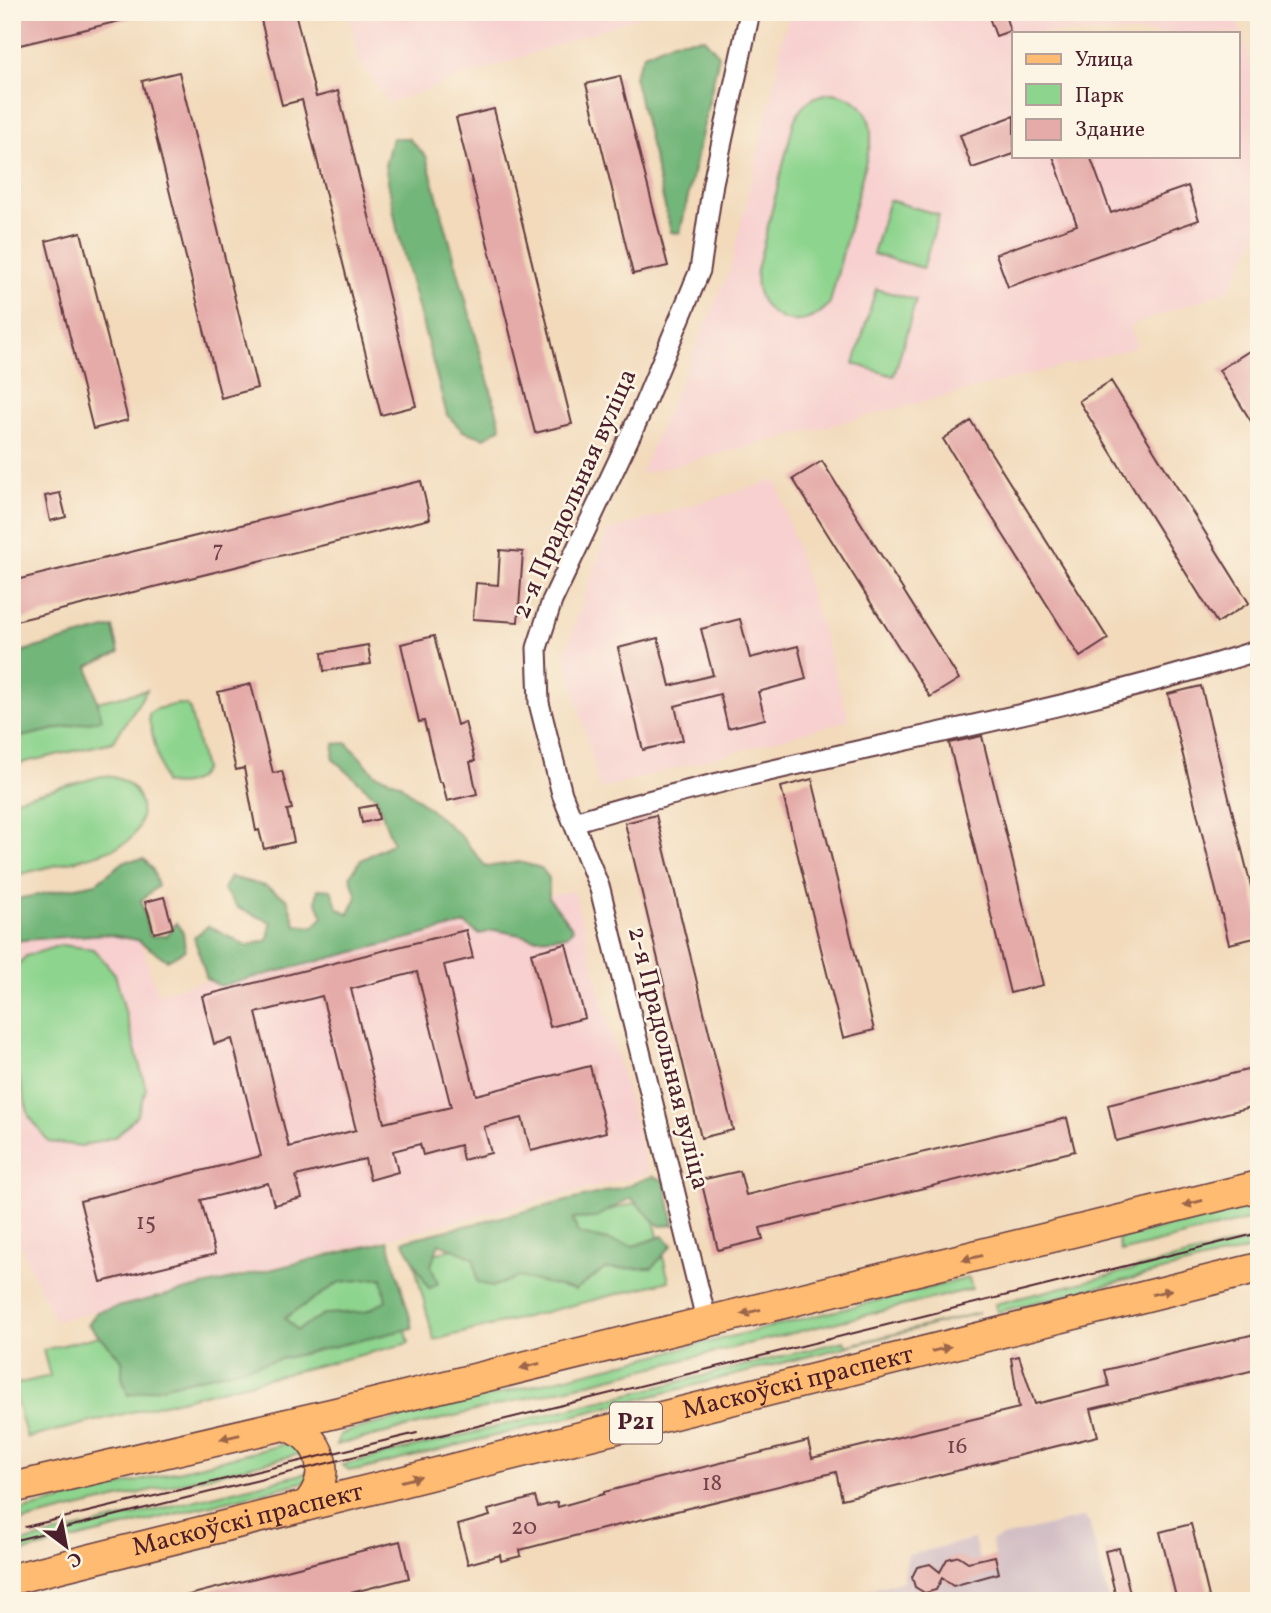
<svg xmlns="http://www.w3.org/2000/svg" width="1271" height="1613" font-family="Vollkorn,serif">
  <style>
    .built { fill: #f7d0cf; fill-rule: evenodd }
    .industrial { fill: #d2bec5 }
    .green { fill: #8dd48e; stroke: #6c7a5c; stroke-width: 2 }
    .forest { fill: #72b679; stroke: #5e6a52; stroke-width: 2; fill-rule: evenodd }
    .building { fill: #e5aba9; fill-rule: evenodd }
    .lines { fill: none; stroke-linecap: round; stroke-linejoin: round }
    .minor-casing { stroke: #633b41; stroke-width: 23 }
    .primary-casing { stroke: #633b41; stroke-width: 33 }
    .minor { stroke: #fff; stroke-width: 19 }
    .primary { stroke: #ffbb71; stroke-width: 30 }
    .tram { stroke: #4a1f2b; stroke-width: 2 }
    .oneway { fill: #9b654a }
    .labels { text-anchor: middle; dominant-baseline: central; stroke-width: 5; stroke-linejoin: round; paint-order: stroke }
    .number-label { font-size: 23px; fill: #71424a }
    .shield { fill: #fcf5e5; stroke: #7f5f63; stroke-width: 2 }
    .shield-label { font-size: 24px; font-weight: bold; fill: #4a1f2b }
    .street-label { font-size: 26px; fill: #4a1f2b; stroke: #fcf5e5 }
  </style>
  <rect width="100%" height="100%" fill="#fcf5e5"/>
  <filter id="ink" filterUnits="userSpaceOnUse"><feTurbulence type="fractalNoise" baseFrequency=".0143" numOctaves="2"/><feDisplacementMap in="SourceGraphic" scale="14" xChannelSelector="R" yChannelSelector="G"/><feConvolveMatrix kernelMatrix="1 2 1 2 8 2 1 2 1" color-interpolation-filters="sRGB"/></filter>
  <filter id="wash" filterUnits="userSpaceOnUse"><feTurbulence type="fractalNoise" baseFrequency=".00686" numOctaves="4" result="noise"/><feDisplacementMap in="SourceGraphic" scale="28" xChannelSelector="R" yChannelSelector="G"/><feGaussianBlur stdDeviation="1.57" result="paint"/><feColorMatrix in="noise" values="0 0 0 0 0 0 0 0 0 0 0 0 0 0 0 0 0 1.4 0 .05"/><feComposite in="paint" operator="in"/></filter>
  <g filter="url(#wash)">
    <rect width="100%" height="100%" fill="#f2dabb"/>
    <path class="built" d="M348 12H652L389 103 360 62Z
      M1234 12 1259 88V230L1229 290 1130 326 1137 347 640 474 730 270 779 64V49L790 13ZM1014 33H1238V156H1014Z
      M776 480 849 720 600 789 565 653 608 531Z
      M574 890 648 1174 55 1321 12 1227V923L128 897 157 993Z"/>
    <path class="industrial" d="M1084 1517 1089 1522 1109 1601H823L903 1581 908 1555 974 1539 983 1576 999 1572 991 1540Z"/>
    <path class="green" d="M833 93C861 97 875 117 870 145L830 303C800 340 750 316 757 270L794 121C802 103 814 94 833 93Z
      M889 200 939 215 923 268 873 254Z
      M876 289 916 300 894 376 854 364Z
      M147 690 113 742 12 765V722Z
      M178 704 187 705 190 710 204 769C196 785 179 787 164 783L149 720V714L156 709Z
      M102 776C117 776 131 782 138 796 145 811 141 830 128 841 109 855 38 869 12 876V800Z
      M61 945 94 949 115 974 146 1089 137 1115 117 1136 82 1146 49 1142 29 1116 12 1053V971L26 956Z
      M649 1200 669 1281 434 1340 413 1259Z
      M1259 1204V1217L1121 1252 1118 1239Z
      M1259 1238V1247L997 1312 995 1304Z
      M390 1264 409 1343 27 1438 12 1385 50 1376 43 1350Z
      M969 1278 972 1289 336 1445 340 1435 348 1431Z
      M979 1313 360 1470H349L342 1465 844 1341 846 1346Z
      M297 1441 312 1451 12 1524V1513Z
      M315 1471 307 1481 12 1555V1545Z"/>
    <path class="forest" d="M704 38 719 55 680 233 671 232 634 76 644 54 674 41Z
      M392 138H408L426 156 501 427 485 438 463 431 447 415 397 229 385 165Z
      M113 627 119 653 88 666 102 719 12 739V654Z
      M347 743 375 774 399 783 460 835 486 867 519 862 541 868 549 878V898L573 929 567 936 534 938 496 930 479 934 465 924 220 986 207 979 194 937 208 926 247 946 268 940 271 922 238 908 223 889 230 877 265 886 287 899 296 925 313 927 323 917 316 900 318 889 331 890 338 908 349 914 357 897 350 876 361 860 393 843 376 797 333 759 334 744Z
      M144 859 153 870 158 886 141 900 150 936H167L176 923 183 932 185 950 167 960 137 940 105 934 12 941V900L96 883 125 861Z
      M653 1176 665 1181 674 1225 660 1226 631 1198 595 1218 573 1219 578 1233 633 1246 663 1236 672 1245 652 1268 605 1269 575 1290 519 1277 492 1287 477 1282 474 1258 439 1243 431 1266 438 1283 429 1289 403 1241 624 1187Z
      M388 1241 413 1328 128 1395 122 1377V1360L88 1324 97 1312ZM382 1278 386 1301 365 1312 324 1314 297 1330 285 1318 340 1282Z"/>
    <g id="blocks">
      <path class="building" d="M12 12H131L132 18 12 47Z
        M259 12H295L316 97 338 91 416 406 381 415 302 100 282 105Z
        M987 12H1004L1010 31 996 36Z
        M179 72 257 388 221 398 142 81Z
        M620 76 668 266 633 274 586 84Z
        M494 109 572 424 535 433 456 118Z
        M1014 116V154L972 168 960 135Z
        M1053 156H1090L1111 213 1188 186 1199 220 1008 287 996 254 1077 225Z
        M81 232 128 420 93 429 46 241Z
        M1251 350 1259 363V434L1219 370Z
        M1111 381 1249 603 1217 623 1079 401Z
        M971 421 1108 639 1080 657 943 439Z
        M822 461 959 679 930 697 793 479Z
        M421 481 430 519 12 622V581Z
        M60 493 66 517 50 521 45 496Z
        M500 550 523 552 518 622 473 619 476 583 498 585Z
        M740 619 750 658 798 646 806 679 758 692 765 719 728 728 720 694 675 706 683 740 643 750 618 648 658 638 670 686 713 675 701 629Z
        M434 636 457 725 465 722 475 761 470 762 477 794 447 801 442 782H439L424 721 419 722 401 644Z
        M368 645 371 664 324 671 322 653Z
        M251 684 273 773 282 771 292 809 287 810 294 842 264 849 259 830 256 831 244 768 236 770 218 692Z
        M1201 686 1259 918V937L1229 944 1168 694Z
        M982 736 1043 985 1010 993 949 743Z
        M812 779 874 1030 843 1038 781 787Z
        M376 805 379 819 362 823 359 808Z
        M656 815 733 1130 701 1138 625 823Z
        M164 897 173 928 154 933 145 902Z
        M466 930 473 958 444 965 476 1095 590 1066 606 1132 531 1151 522 1118 484 1127 491 1153 463 1160 460 1145 423 1155 420 1144 393 1151 398 1172 370 1180 365 1159 296 1176 302 1198 274 1205 268 1183 201 1200 215 1254 101 1282 80 1201 261 1156 232 1039 214 1044 202 996ZM417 972 451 1107 384 1123 351 989ZM322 996 356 1130 289 1147 256 1013Z
        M566 944 585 1018 550 1027 531 953Z
        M1259 1067V1105L1116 1141 1108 1105Z
        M1067 1118 1075 1151 760 1228 763 1239 718 1250 701 1180 740 1171 746 1195Z
        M1259 1333V1369L1091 1409 1098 1436 842 1499 836 1472 566 1538 520 1550 521 1556 501 1561 500 1555 468 1564 458 1525 490 1516 488 1510 535 1497 538 1507 557 1502 558 1507 604 1494V1492L808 1441 812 1458 1019 1408 1011 1358 1019 1356 1035 1404 1109 1386 1105 1370Z
        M1191 1524 1198 1551 1210 1601H1177L1160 1532Z
        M400 1541 409 1578 319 1601H185V1596Z
        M1119 1548 1132 1601H1117L1105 1551Z
        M959 1556 968 1562 995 1556 999 1573 953 1586 942 1578 936 1590 925 1593 915 1587 912 1577 917 1567 930 1564 940 1572 947 1559Z"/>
    </g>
  </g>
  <g filter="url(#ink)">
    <use href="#blocks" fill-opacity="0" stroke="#633b41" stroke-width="2"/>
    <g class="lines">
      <g class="minor-casing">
        <path id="minor" d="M574 822C799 754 1034 723 1259 650
          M707 1323 600 889 562 794 539 703 537 648 552 601 638 419 700 270 713 183 750 12"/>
      </g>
      <g class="primary-casing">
        <g id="primary">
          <path d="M285 1425C323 1437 333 1475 307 1505"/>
          <path d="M12 1488 344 1411 1259 1186"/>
          <path id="s1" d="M12 1579 1259 1268"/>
        </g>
      </g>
      <use href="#minor" class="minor"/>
      <use href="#primary" class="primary"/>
      <path class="tram" d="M25 1527 417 1433
        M12 1541 1259 1233"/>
    </g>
    <defs><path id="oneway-solid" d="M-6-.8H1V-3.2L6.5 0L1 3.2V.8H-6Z" transform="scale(1.75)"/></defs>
    <g class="oneway">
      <use href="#oneway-solid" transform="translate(1193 1203) rotate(166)"/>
      <use href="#oneway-solid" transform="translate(972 1258) rotate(167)"/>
      <use href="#oneway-solid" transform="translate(1162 1292) rotate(-14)"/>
      <use href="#oneway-solid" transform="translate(751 1312) rotate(166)"/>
      <use href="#oneway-solid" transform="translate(941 1349) rotate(-14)"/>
      <use href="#oneway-solid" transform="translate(530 1366) rotate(166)"/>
      <use href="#oneway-solid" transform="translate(230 1437) rotate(167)"/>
      <use href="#oneway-solid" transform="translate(411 1479) rotate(-14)"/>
    </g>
  </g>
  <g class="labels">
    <g class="number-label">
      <text x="218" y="551">7</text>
      <text x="146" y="1223">15</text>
      <text x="957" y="1447">16</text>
      <text x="712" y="1484">18</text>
      <text x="524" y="1528">20</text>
    </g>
    <rect class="shield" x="610" y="1402.5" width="52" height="41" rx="5"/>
    <g class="shield-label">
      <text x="636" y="1423">Р21</text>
    </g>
    <g class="street-label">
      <text transform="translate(575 494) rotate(-66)">2-я Прадольная вуліца</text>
      <text transform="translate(668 1058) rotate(76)">2-я Прадольная вуліца</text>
      <text stroke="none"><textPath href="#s1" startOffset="810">Маскоўскі праспект</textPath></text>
      <text stroke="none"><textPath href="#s1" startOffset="243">Маскоўскі праспект</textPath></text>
    </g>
  </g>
  <rect width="1271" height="1613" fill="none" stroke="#fcf5e5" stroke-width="42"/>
  <rect x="1012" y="32" width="228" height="126" fill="#fcf5e5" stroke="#b59f9b" stroke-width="2"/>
  <rect x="1026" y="54" width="35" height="10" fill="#ffbb71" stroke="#b59f9b" stroke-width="2"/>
  <text x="1075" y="66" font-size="21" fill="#4a1f2b">Улица</text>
  <rect x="1026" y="84" width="35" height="21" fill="#8dd48e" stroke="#b59f9b" stroke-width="2"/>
  <text x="1075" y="102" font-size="21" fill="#4a1f2b">Парк</text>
  <rect x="1026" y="119" width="35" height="21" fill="#e5aba9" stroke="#b59f9b" stroke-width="2"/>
  <text x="1075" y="136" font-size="21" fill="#4a1f2b">Здание</text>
  <g transform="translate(66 1546) rotate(148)" stroke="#fcf5e5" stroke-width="5" paint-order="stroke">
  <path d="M0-5L12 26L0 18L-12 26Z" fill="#4a1f2b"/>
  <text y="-10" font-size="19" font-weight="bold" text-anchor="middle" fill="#4a1f2b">С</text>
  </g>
</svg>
